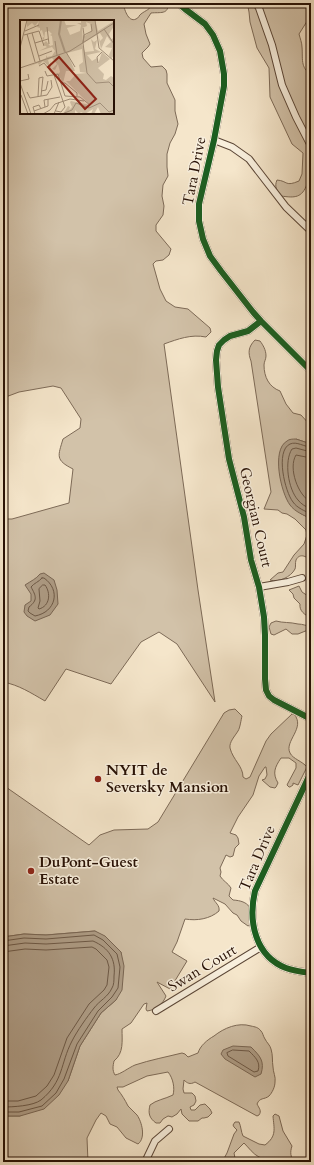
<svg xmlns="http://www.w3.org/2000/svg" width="314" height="1165" font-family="Cardo,serif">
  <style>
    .green { fill: #d2c2a9; stroke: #7d6a57; fill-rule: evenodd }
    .water { fill: #af9e88; stroke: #796654 }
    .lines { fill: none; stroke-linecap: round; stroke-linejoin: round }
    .shore { stroke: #6c5846; stroke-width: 1 }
    .street-casing { stroke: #5b4636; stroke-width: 8 }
    .street { stroke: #f8efdd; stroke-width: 6 }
    .cycleway-casing { stroke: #f8efdd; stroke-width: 8 }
    .cycleway { stroke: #1b5e20; stroke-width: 6 }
    .poi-dot { fill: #8f2418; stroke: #f8efdd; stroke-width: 1.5 }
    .labels { text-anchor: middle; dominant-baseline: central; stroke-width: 3; stroke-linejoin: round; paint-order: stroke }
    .street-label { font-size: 15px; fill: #281105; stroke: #f8efdd }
    .poi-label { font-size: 15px; font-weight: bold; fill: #281105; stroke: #f8efdd; text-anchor: start }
    .inset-river { fill: none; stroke: #af9e88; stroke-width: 2 }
    .inset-road { fill: none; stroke: #a3917c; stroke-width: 1 }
    .view { fill: #8f2418; fill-opacity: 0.15; stroke: #8f2418; stroke-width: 2 }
    .inset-edge { fill: none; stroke: #281105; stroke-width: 2 }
  </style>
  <rect width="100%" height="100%" fill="#f5e6cb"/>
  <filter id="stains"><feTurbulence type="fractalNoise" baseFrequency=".005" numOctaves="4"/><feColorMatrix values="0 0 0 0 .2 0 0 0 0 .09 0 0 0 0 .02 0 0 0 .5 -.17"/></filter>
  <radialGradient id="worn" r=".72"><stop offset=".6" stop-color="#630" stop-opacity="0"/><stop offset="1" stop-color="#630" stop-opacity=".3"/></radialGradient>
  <path class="green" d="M3 3H123C124 8 128 23 136 19 139 18 139 15 141 14 146 10 150 10 153 3H168C169 15 160 12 151 13L144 24 146 34 150 44 148 47 142 53 143 58 151 67 162 66 166 70 167 74V83L175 100V111L178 124 175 134 170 143 167 154V167L168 176 163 185 162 196 164 206 163 215 156 225V231L171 249 169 255 163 260 156 261 153 264 160 289 166 301 175 307 188 309 210 328 211 332 206 337C191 334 178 339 164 344L198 590 215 702 177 644 159 632 141 642 111 684 66 669 45 701C31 693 19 685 3 682V519H12L69 503 73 469C55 460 58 456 63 439L80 428 81 419 61 388 53 386 19 392 3 398ZM21 21H113V113H21Z
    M244 3H311V15L299 34C300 38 302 43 302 47 303 58 300 68 311 74V183L307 184C302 198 295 198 281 196 277 191 274 187 277 180 288 181 285 187 299 181L302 174 303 153 292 144 270 97 269 68 257 48 250 22 249 12 248 7Z
    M255 340 260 341C263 345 266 350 266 356 266 359 264 362 264 365 264 377 269 387 280 391L286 404 293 413 301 415 311 426V444L296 439 300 513 311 519V546L310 549H311V562C308 557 300 552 296 560 295 563 296 567 295 569 291 577 278 583 270 580L278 573 283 572 294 555 304 544 307 535 306 530 295 519 287 514 282 513 278 510 264 509 271 492 251 361C248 353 248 347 255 340Z
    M299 586 302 592 308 596 311 605V618C305 615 299 611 300 604L294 598 293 594 289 590Z
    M276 621C283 623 290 622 298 624 303 624 306 626 311 626V632L308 630 298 634H292L286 629 274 635 271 634 269 627 271 623Z
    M235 709 242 716C241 720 240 728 238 731 235 736 229 742 230 748 233 760 243 766 243 777L246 779 250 777 266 741 271 734 292 714H294C306 728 284 741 290 753 293 759 302 761 307 767L298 785 293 783V785L290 787H289L287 785 288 783 296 768V763L289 758H281C275 767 272 773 278 783L276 787 275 788 270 787 262 780 265 779 267 775 266 767H265L259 776 253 795 238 817 230 833 236 835 238 838 239 844 235 848 233 856 230 857 226 855 220 868 221 872 220 876C223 881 228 883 231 888L229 896 233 900C249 901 254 908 250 925L248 926 241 921 237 915 233 913 225 904 213 898C215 903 220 905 219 911 210 919 197 921 185 919L177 942 172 952 187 961 170 989 157 982 166 996C163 1004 156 1010 147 1011L146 1009 147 1003 144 1004 131 1023 122 1029C122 1041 124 1053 114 1061 113 1066 112 1070 115 1075 121 1074 128 1068 135 1065 150 1060 166 1057 182 1053L185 1054 188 1057 198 1053C200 1046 207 1040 214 1036 224 1028 238 1022 251 1026 255 1027 258 1027 261 1031 263 1033 263 1036 265 1039 267 1043 270 1045 271 1049 273 1055 272 1061 273 1067 273 1072 276 1077 275 1082 275 1087 272 1093 269 1096 264 1100 260 1097 257 1104 259 1108 262 1111 259 1115L257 1116 195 1082C190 1085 187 1083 184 1080L183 1089 184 1093H192L195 1096 196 1101 194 1105 190 1107 191 1110H195L200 1105 205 1104 210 1109 212 1113 208 1117 204 1118H202L198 1121H189L182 1114 181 1109 177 1114 172 1117 168 1116 163 1119 160 1123H156C149 1118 148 1113 150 1105 156 1100 165 1099 173 1095 175 1088 173 1078 168 1072L147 1076 123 1087H117L118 1090C122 1095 125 1100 128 1106 131 1109 134 1112 137 1115 142 1122 146 1138 138 1144L126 1138 117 1127 110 1124 106 1116 101 1113 96 1120 87 1138 88 1162H3V1116H20L68 1081 80 1046 101 1013 116 1000 121 952 114 946 95 931 46 935 24 934 3 937V785L89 845 100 835 114 830 148 829 158 822 224 713 229 710Z
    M275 1114 279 1116 283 1131 292 1146C290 1152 290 1157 295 1162H274C269 1156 265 1160 259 1157 253 1154 249 1148 244 1143L234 1153 235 1158 234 1162H222L227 1153 234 1134 237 1130 234 1127 233 1125 235 1122H239C241 1126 241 1132 243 1136L259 1144 265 1145C277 1136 274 1129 273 1116Z"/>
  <path class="water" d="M296 439 311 444V519C304 515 295 512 290 505 281 493 271 450 287 441 289 439 293 439 296 439Z
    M44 573 54 580 57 590 58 604 50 615 35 621 27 616 24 612 25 605 31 601V594L25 585C31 581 36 579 40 574Z
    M95 931 105 936 121 952 124 966 122 990 116 1000 101 1013 80 1046 68 1081 59 1095 44 1109 20 1116H3V937L24 934 46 935Z
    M233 1046 251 1047C260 1056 265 1061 261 1074L255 1077 225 1059 221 1054 223 1050Z"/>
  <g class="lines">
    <path class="shore" d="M311 447C304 447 297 441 290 444 275 451 285 492 293 502 297 508 305 511 311 514
      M311 452 296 448 292 449C284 461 288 489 298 500 301 504 306 507 311 509
      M311 458 296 455C288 468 298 496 311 502
      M42 578H44C61 590 56 612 35 616L30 613 28 611 29 607C38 600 36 596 31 587 34 583 39 582 42 578Z
      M43 585H45C51 593 50 606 39 609L38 608 40 601 39 589Z
      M3 941 24 938 46 939 94 935 103 940 117 954 120 967 118 988 112 997 98 1011 77 1044 64 1079 56 1093 42 1106 19 1112H3
      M3 946 25 943 46 944 93 941C109 948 116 959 114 976 114 980 114 985 112 988 108 997 99 1001 94 1008 87 1017 77 1031 72 1041 60 1064 64 1081 41 1100 33 1106 13 1107 3 1107
      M3 952 25 949 46 950 92 947 96 949 107 960 109 967 107 985 104 990 89 1004 67 1038 54 1075 47 1086 36 1096 18 1101H3
      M233 1050 249 1051C255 1057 261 1062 258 1071L254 1072 228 1056 227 1053Z"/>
    <g class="street-casing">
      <path id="street" d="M178 3 185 9 205 24 213 35 220 51 224 74V86L214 140 199 204V221L203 239 210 256 221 271 253 312 261 321 311 371
        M256 3 259 8 272 45 282 85 296 117 311 146
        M214 140 232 147 249 159 286 207 311 231
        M261 321 248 331 230 336 224 340 219 345 217 351 216 360 218 387 229 459 244 517 251 560 259 587 264 617 265 635V679L266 690 269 696 274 700 311 719
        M259 587 288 582 302 578
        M311 772 255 891C248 921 255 956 286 968 294 971 303 972 311 973
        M156 1011 261 947
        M145 1162 155 1141 169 1129"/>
    </g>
    <use href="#street" class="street"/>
    <g class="cycleway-casing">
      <path id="cycleway" d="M178 3 185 9 205 24 213 35 220 51 224 74V86L214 140 199 204V221L203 239 210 256 221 271 253 312 261 321 311 371
        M261 321 248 331 230 336 224 340 219 345 217 351 216 360 218 387 229 459 244 517 251 560 259 587 264 617 265 635V679L266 690 269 696 274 700 311 719
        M311 772 255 891C248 921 255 956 286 968 294 971 303 972 311 973"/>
    </g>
    <use href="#cycleway" class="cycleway"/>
  </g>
  <g class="poi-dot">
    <circle cx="98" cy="779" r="4"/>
    <circle cx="31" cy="871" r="4"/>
  </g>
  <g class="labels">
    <g class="street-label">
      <text transform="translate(194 171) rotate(-79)">Tara Drive</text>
      <text transform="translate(256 517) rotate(77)">Georgian Court</text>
      <text transform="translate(257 858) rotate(-67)">Tara Drive</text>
      <text transform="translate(202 968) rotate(-31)">Swan Court</text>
    </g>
    <g class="poi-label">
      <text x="106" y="770">NYIT de<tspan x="106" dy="17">Seversky Mansion</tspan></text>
      <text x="39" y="862">DuPont-Guest<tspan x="39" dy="17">Estate</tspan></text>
    </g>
  </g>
  <g transform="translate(20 20)">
    <rect width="94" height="94" fill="#f5e6cb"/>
    <path d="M7 0H41L40 2 44 0 46 5H57L47 8 50 15 60 11 61 5 57 3H61V0H75L78 11 94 1V6L89 14 91 19 94 18V35L91 39 89 35 92 28 85 27 91 22 87 16 81 29 78 15 80 21 83 18 80 13 62 24 65 32 74 31 71 19 74 22 77 20 75 29 81 32 67 35 72 41 77 38 78 44 82 32 90 39 78 48 84 54 83 59 86 60 91 56 94 58V93L81 94 78 87 74 94H71L73 89 65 94 61 92 59 94 55 90V94H43L48 86 50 87 49 90 52 87 50 82 51 81 70 85 46 61H50L56 54 67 53 60 52 59 45 63 42 62 29 47 33 55 51H46L43 63 38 54 40 52 38 44 35 50 32 49 37 44 32 38 28 40 30 46 31 40V48L23 41 19 45 18 43 7 47 8 53 7 47 26 38V35L27 37 32 36 35 31 32 27 19 31 27 27 23 24 26 21 30 26 33 25 32 16 30 15 32 14 29 11 25 12 24 20 22 18 24 17 22 10 20 11V8L17 7 19 1 15 6 12 3 7 7ZM66 2 71 4 72 11 63 17V22L62 8 67 6Z" fill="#d2c2a9" fill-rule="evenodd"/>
    <path class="inset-river" d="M41 0 39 14 45 32"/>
    <path class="inset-road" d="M75 0 79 28 94 41M27 7 29 24M63 8 64 15 63 23 64 15M84 9 94 24M5 11 19 5M12 13 20 41M7 14 15 42M4 15 19 11 24 26M64 15 72 11 71 4M35 21 37 35M15 23 28 19M63 23 67 53 76 63 89 62 94 67M0 28 7 0M46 32 55 47M19 36 32 31M78 43 77 37 82 32M19 46 24 43 34 55 45 87 41 92 36 91M0 48 50 31 94 3M25 51 27 56 38 54 45 76 60 77 70 85M0 61 9 59 8 54M0 63 11 94M41 63H45L57 73V76M21 71 26 70 28 61M7 72 10 78 27 75 32 67 31 60M1 75 8 94M18 77 19 58 23 57 21 76M25 87 24 80 40 77M14 91 28 86V79M15 94 13 87 19 85 21 89M23 94 30 90 35 84 50 79 64 81M34 94 39 82M42 94 52 90 56 83 69 88 80 83 89 92 94 90"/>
    <path class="view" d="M39 37 76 79 65 89 28 47Z"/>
    <rect width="94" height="94" class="inset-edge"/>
  </g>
  <rect width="314" height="1165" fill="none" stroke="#f5e6cb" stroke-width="16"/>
  <rect x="4" y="4" width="306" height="1157" fill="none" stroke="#281105" stroke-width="2"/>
  <rect x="8" y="8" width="298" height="1149" fill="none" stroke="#281105"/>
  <rect width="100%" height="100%" filter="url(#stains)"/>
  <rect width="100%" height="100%" fill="url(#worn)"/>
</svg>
